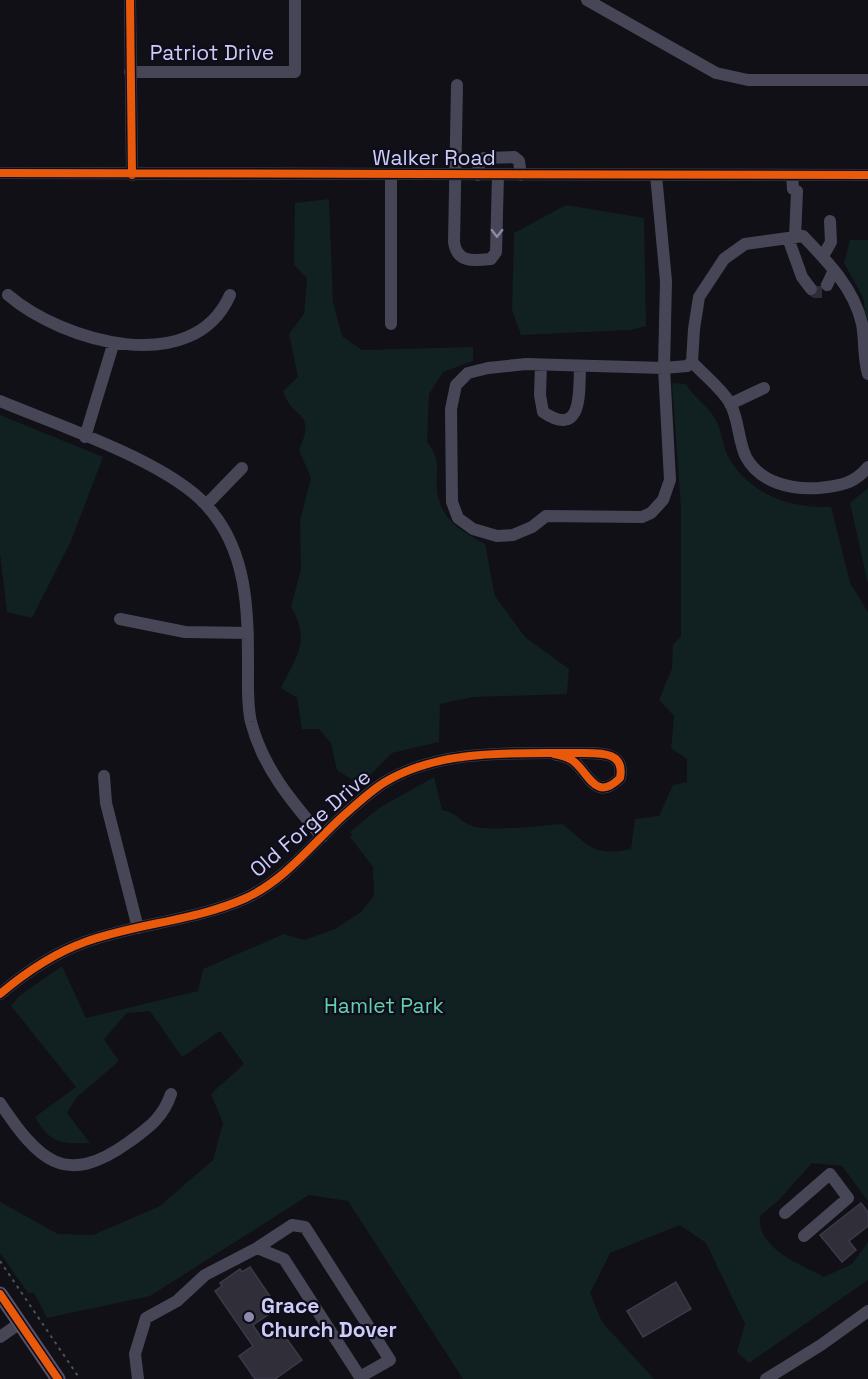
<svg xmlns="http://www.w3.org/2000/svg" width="868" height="1379" font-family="'Space Grotesk',sans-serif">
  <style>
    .green { fill: #112020 }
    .building { fill: #2f2e39; stroke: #3c3a4a; stroke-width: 1.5 }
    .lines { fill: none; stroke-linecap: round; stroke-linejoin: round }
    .minor-tunnel { stroke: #2d2c39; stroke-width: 12; stroke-dasharray: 12 6; stroke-linecap: butt }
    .path { stroke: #48545e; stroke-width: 2; stroke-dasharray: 3 4.5; stroke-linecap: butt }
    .minor { stroke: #464657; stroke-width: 12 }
    .major { stroke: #585168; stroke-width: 15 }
    .cycleway-casing { stroke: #0e0d1a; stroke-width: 11 }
    .cycleway { stroke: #e8590c; stroke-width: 8 }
    .oneway { stroke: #8a89a8 }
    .poi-dot { fill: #8c8aaa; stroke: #0e0d1a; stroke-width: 2 }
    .labels { text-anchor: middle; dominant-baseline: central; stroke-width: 4.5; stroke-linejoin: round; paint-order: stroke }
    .street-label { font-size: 21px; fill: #ceccf9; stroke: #0e0d1a }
    .park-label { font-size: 21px; fill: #62cfad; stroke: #0e0d1a }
    .poi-label { font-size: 21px; font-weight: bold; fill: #ceccf9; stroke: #0e0d1a; text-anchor: start }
  </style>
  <rect width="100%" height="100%" fill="#111017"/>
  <path class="green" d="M329 199 333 302 342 336 362 350 473 347V361L443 372 429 394 427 442C445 464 432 477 439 500 445 523 467 534 485 544L495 596 525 637 569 669 567 694 473 697 440 704 439 742 392 753 360 785 337 770 331 743 319 729H302L297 698 281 688C297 655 311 641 291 607L301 569 300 520 311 478 299 450C317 409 293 422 283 391L298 377 289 334 304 314 307 278 294 265 295 203Z
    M566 205 644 218 646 326 630 330 521 335 512 310 514 233Z
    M850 240H868V330L863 297 844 263Z
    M672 383 686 384C694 398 709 407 716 420 722 433 723 448 730 460 753 496 791 508 831 507L850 583 868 612V1201L842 1166 812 1163 778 1201 760 1216C757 1249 800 1264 824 1277L852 1264 868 1242V1280L749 1363 737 1352 745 1324 706 1243 680 1225 610 1253 590 1293 602 1322 654 1379H463L348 1201 309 1195 150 1296 47 1318 34 1293H28L0 1253V1202L58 1234 93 1235 160 1206 213 1160 223 1123 211 1094 244 1064 220 1031 182 1057 150 1011 127 1013 104 1039 119 1061 76 1098 67 1113 90 1143C60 1144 50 1143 35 1117L76 1087 11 1006 19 996 62 966 86 1018 198 991 203 969 284 934 304 940 335 929 361 912 374 896 373 867 350 837 352 834 350 832 379 808 434 777 442 810C460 814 456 819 470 825 484 833 544 825 563 824 588 846 596 857 631 849L635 819 659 816 673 785 687 782V759L671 748 674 716 659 700 672 668 673 645 681 636V508Z
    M0 415 103 457 71 541 32 618 7 612 0 553Z
    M868 488V584L850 503Z"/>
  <path class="building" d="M861 1203 868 1212V1226L849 1241 856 1250 842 1262 820 1235Z
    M250 1267 278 1308 253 1325 262 1339 279 1328 302 1360 275 1379H255L239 1356 253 1346 215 1291 222 1286 220 1283 240 1269 242 1272Z
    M676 1282 691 1309 643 1337 627 1311Z"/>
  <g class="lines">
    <path class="minor-tunnel" d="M811 289 815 292H823L827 285"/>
    <path class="path" d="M0 1261 80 1379"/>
    <path class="minor" d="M130 0 132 175
      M587 0 716 73 748 80H868
      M130 72H295V0
      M457 85 454 242C457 263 473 261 491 259L496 252 498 175
      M0 173 868 175
      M391 175V324
      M478 175 479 163 484 158 514 157 519 161 521 175
      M656 175 666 281 664 368 526 364 488 368 468 373 456 385 451 409 452 502 458 518 473 529 497 536 513 535 532 527 546 516 642 517 651 513 663 500 670 480 664 368 687 366 692 362 694 329 699 297 724 259 745 244 803 236C827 261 854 288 862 324 865 340 863 357 868 374
      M792 175 793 189 797 191 795 237
      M788 238 802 277 811 289
      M823 256 831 242 830 221
      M827 285 834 270
      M8 295C63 342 193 379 230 295
      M692 362C704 375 721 388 730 403 739 419 738 441 746 457 760 483 792 490 819 488 839 486 854 484 868 467
      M541 365 540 395 543 412C583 439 579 392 580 366
      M0 401C57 425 166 461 206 505 248 550 248 611 248 668 248 686 247 705 251 722 263 768 292 802 322 837
      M730 404 764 388
      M85 437 113 345
      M206 505 242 468
      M120 619 185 632 248 633
      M104 776 106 803 138 928
      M0 994C26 972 52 954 85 942 137 923 195 921 246 898 286 879 311 845 343 816 356 805 370 791 385 782 443 747 519 754 585 753 603 753 625 753 620 778 595 803 589 772 572 760 567 757 560 755 554 754
      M0 1103C38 1159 64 1189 129 1142 148 1128 163 1118 171 1094
      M785 1213 830 1174 848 1198 804 1236
      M0 1337 20 1323
      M138 1379 135 1354 146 1318 177 1301 205 1275 257 1248 292 1225 305 1227 390 1360 360 1377 284 1259 257 1248
      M766 1379 821 1345 868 1311"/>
    <path class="major" d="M0 1294 58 1379"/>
    <g class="cycleway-casing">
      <path id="cycleway" d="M130 0 132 175
        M0 173 868 175
        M0 994C26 972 52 954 85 942 137 923 195 921 246 898 286 879 311 845 343 816 356 805 370 791 385 782 443 747 519 754 585 753 603 753 625 753 620 778 595 803 589 772 572 760 567 757 560 755 554 754
        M0 1294 58 1379"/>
    </g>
    <use href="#cycleway" class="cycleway"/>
  </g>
  <defs><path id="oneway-chevron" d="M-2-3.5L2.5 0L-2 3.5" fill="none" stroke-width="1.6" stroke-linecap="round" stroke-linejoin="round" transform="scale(1.5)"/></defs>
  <use class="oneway" href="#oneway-chevron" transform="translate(497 233) rotate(91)"/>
  <circle class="poi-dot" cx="249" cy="1317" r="6"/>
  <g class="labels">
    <g class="street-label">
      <text x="212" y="52">Patriot Drive</text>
      <text x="434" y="157">Walker Road</text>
      <text transform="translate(310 823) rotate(-41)">Old Forge Drive</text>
    </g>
    <g class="park-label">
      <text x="384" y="1005">Hamlet Park</text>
    </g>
    <g class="poi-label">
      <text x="261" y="1305">Grace<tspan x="261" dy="24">Church Dover</tspan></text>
    </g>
  </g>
</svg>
